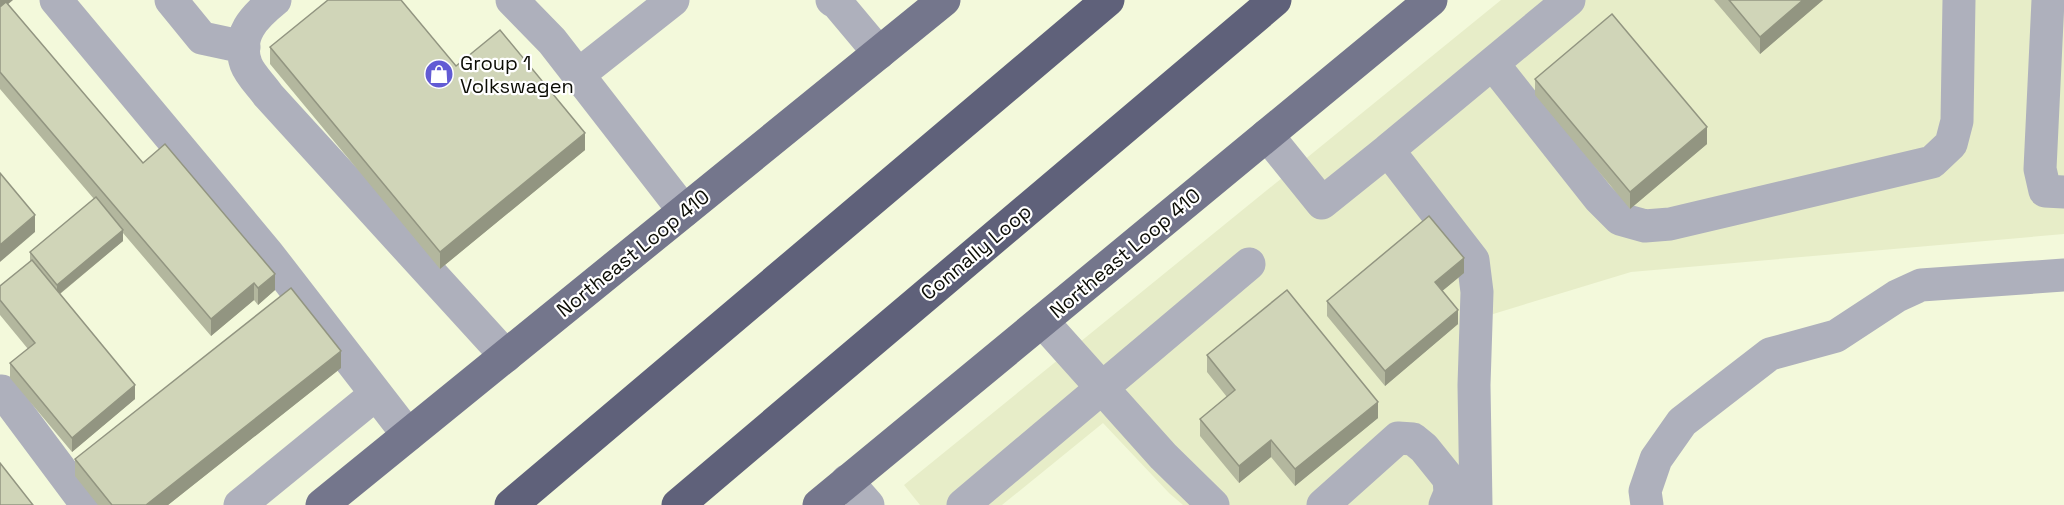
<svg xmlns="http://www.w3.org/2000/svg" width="2064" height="505" font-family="'Space Grotesk',sans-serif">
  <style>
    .built { fill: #e7edc8 }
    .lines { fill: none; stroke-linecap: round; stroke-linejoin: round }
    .minor { stroke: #aeb0bc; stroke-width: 33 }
    .major { stroke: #74768c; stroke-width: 33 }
    .highway { stroke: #5f617a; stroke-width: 33 }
    .wall { fill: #b3b79e }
    .shaded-wall { fill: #929581 }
    .building { fill: #d0d5b8; stroke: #929581; stroke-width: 1.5 }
    .labels { text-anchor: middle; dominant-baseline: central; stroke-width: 4.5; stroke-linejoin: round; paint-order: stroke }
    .poi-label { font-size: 20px; fill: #0b0c04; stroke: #fff; text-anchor: start }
    .street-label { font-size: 20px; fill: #0b0c04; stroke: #fff }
  </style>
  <rect width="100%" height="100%" fill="#f3f9db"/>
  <path class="built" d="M1501 0H2064V234L1631 272 1467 322 1461 505H1183L1169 493 1103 423 1002 505H920L904 485Z"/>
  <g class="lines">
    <path class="minor" d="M56 0 268 254 408 435
      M171 0 202 38 244 47
      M275 0C254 17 236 35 246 64 250 75 262 86 268 95L506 356
      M512 0 552 41 684 211
      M832 0 837 3 879 53
      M2048 0 2040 169 2045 191 2064 192
      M1493 64 1599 198 1620 219 1645 226 1670 224 1932 162 1951 144 1957 121 1959 0
      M578 75 673 0
      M1267 135 1322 203 1388 150
      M1042 321 1163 456 1213 505
      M0 392 2 391 87 505
      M847 481 868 505
      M240 505 376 394
      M963 505 1249 264
      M1323 505 1398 438 1413 439 1424 448 1449 479 1450 493 1445 505
      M1476 505 1474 385 1477 292 1473 260 1388 150 1569 0
      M1647 505 1645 491 1656 459 1682 422 1770 354 1836 336 1897 296 1921 285 2064 275"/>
    <path class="major" d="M322 505 944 0
      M819 505 1431 0"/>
    <path class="highway" d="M511 505 1108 0
      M678 505 1275 0"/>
  </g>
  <path class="wall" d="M0 0 8 5 143 163 275 290 258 305 254 300 211 336 123 233V241L60 294 135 399 72 452 10 378V363L28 349 0 315V286L30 262V252L94 199 0 89Z
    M1714 0H1823L1760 54Z
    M270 47 456 66 585 150 440 269 270 64Z
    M1535 79 1707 144 1630 209 1535 95Z
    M1464 273 1442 291 1458 324 1385 386 1327 316V301Z
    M1207 355 1378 418 1295 486 1271 457 1239 483 1200 436V419L1227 397 1207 372Z
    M341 368 168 505H98L75 476V459Z"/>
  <path class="shaded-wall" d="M0 0H13L0 11Z
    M1803 0H1823L1760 54V37Z
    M1707 127V144L1630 209V192Z
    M585 133V150L440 269V252Z
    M35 215V232L0 262V245Z
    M123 230V241L57 296V285Z
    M1464 258V273L1435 297V282Z
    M275 274V290L258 305V288Z
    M254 283V300L211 336V319Z
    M1458 310V324L1385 386V371Z
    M341 351V368L168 505H146Z
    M135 385V399L72 452V438Z
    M1378 402V418L1295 486V469Z
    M1271 440V457L1239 483V466Z"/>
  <path class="building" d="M328 0H401L456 66 500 30 585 133 440 252 270 47Z
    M1729 0H1803L1760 37Z
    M6 2 143 163 165 144 275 274 258 288 254 283 211 319 0 72V7Z
    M1612 14 1707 127 1630 192 1535 79Z
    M0 173 35 215 0 245Z
    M96 197 123 230 57 285 30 252Z
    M1429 216 1464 258 1435 282 1458 310 1385 371 1327 301Z
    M32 260 135 385 72 438 10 363 35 343 0 300V286Z
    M291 288 341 351 146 505H112L75 459Z
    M1287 290 1378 402 1295 469 1271 440 1239 466 1200 419 1235 390 1207 355Z
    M0 463 33 505H0Z"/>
  <defs>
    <g id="shop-disc" transform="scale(1.5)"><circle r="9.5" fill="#625bd4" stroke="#fff"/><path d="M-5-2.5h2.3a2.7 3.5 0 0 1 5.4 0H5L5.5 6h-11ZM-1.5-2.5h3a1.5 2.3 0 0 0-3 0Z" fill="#fff"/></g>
  </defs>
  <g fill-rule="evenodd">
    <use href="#shop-disc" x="439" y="74"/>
  </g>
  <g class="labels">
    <g class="poi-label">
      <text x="460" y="63">Group 1<tspan x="460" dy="23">Volkswagen</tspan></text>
    </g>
    <g class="street-label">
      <text transform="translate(976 252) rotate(-40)">Connally Loop</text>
      <text transform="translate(633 253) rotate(-39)">Northeast Loop 410</text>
      <text transform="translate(1125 253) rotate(-40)">Northeast Loop 410</text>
    </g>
  </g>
</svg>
